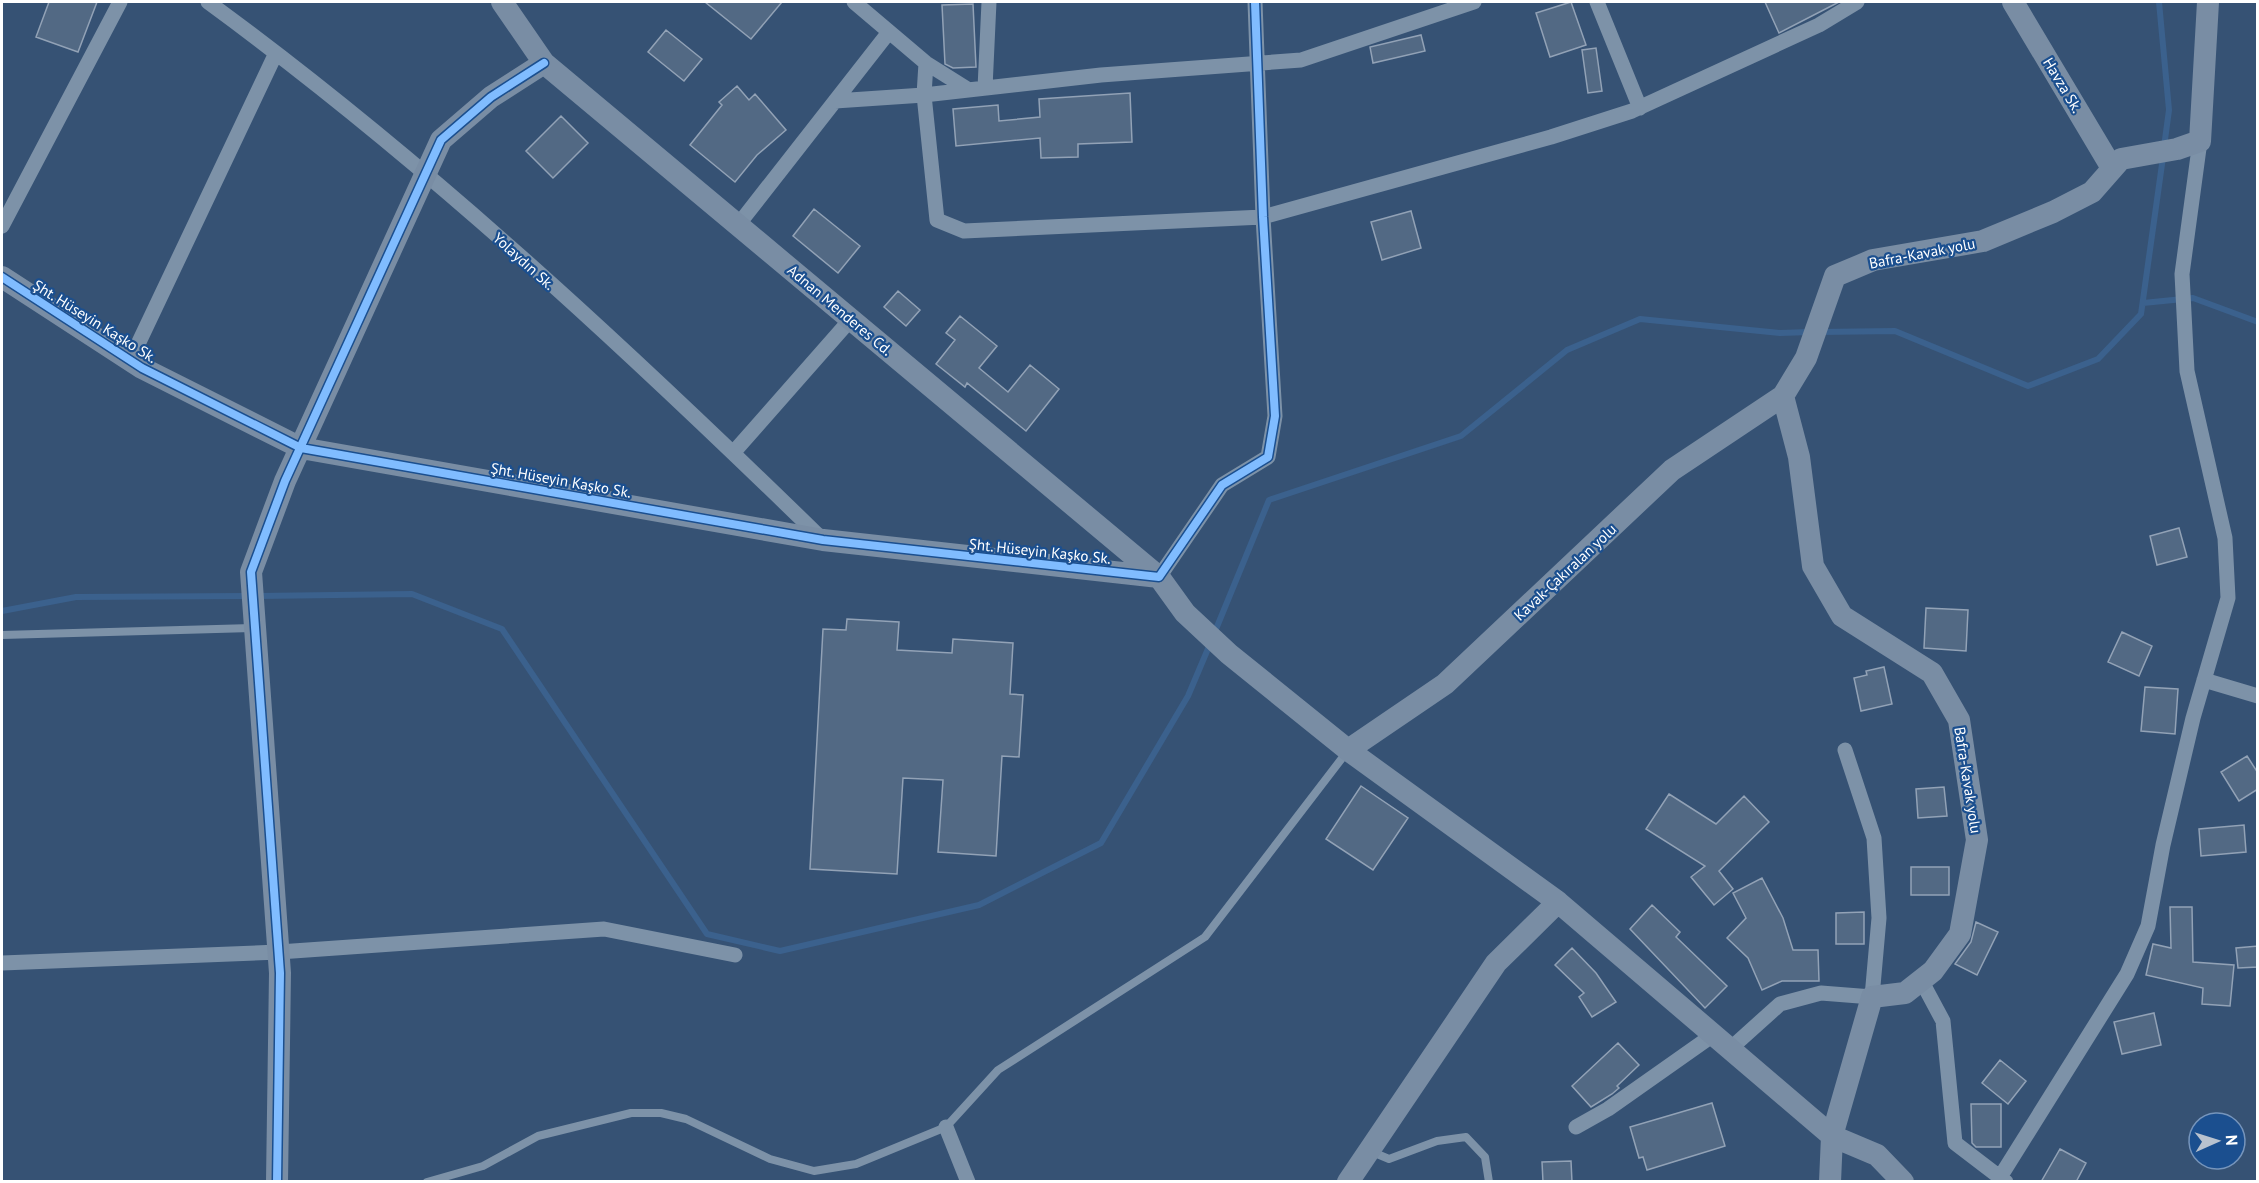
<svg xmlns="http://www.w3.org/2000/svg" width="2259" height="1183" font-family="'PT Sans',sans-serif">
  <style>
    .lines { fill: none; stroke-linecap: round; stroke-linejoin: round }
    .stream { stroke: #3b618d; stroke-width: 6 }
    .building { fill: #526984; stroke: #92a2b6; stroke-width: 1.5 }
    .lane { stroke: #7d92a8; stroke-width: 8 }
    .street { stroke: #7d92a8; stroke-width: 15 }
    .secondary { stroke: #798da4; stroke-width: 22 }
    .cycleway-casing { stroke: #1b4f8f; stroke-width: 11 }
    .cycleway { stroke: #80bcff; stroke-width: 8 }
    .labels { text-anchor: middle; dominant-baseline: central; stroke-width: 4.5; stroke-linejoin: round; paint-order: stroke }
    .street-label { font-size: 15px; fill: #fff; stroke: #1b4f8f }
  </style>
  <rect width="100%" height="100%" fill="#365274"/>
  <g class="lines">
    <path class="stream" d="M2159 2 2169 110 2164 147
      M2143 303 2193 298 2258 322
      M1820 332 1895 331 2028 386 2098 359 2141 314 2163 157
      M258 596 412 594 502 629 707 934 780 951 979 905 1101 843 1188 696 1210 644
      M2 611 76 597 247 596
      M1214 634 1269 500 1461 436 1567 350 1640 319 1780 333 1810 332"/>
  </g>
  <path class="building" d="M49 2H97L78 52 36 37Z
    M705 2H782L751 39Z
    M1571 2 1586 45 1550 57 1536 13Z
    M1765 2H1839L1779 33Z
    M973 4 976 67 953 68 945 64 942 5Z
    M666 30 702 59 684 81 648 52Z
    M1421 35 1425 51 1373 63 1370 47Z
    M1596 48 1602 91 1588 93 1582 50Z
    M737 86 749 100 755 94 786 130 757 155 735 182 690 145 722 105 719 102Z
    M1130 93 1132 142 1078 144V157L1041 158 1040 138 956 146 953 109 998 105 999 121 1040 117 1039 99Z
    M561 116 588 143 553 178 526 151Z
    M814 209 860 246 838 273 793 236Z
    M1411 211 1421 248 1382 260 1371 222Z
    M898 291 920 310 906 326 884 307Z
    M960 316 997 346 979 368 1008 392 1030 365 1059 389 1026 431 967 383 965 387 936 364 955 340 946 333Z
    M2179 528 2187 557 2157 565 2150 536Z
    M1926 608 1968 610 1966 651 1924 648Z
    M847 619 899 622 897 650 952 653 953 639 1013 643 1010 694 1023 695 1019 757 1002 756 996 856 938 852 943 780 903 778 897 874 810 869 823 629 846 630Z
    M2122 632 2152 646 2139 676 2108 662Z
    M1884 667 1892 704 1861 711 1854 678 1867 675 1866 671Z
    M2145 687 2178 689 2175 734 2141 731Z
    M2247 756 2258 773V789L2239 801 2221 772Z
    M1361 786 1408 818 1373 870 1326 839Z
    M1944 787 1947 816 1918 818 1916 789Z
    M1669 794 1716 824 1744 796 1769 822 1719 871 1733 889 1714 905 1691 877 1705 866 1646 829Z
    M2244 825 2246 852 2201 856 2199 829Z
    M1911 867H1949V895H1911Z
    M1762 878 1783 918 1793 950H1818L1819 981H1782L1762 990 1748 958 1727 938 1746 918 1733 893Z
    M1652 905 1680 932 1676 937 1727 986 1705 1008 1630 929Z
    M2170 907H2192L2193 962 2234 965 2230 1006 2202 1004 2203 988 2146 975 2153 944 2171 948Z
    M1864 912V944H1836V913Z
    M1976 922 1998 932 1977 975 1955 964 1971 942Z
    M2258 946V967L2238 968 2236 948Z
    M1572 948 1596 973 1616 1002 1592 1017 1579 997 1584 993 1555 965Z
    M2154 1013 2161 1045 2122 1054 2114 1022Z
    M1618 1043 1639 1065 1617 1086 1619 1088 1612 1094 1591 1107 1572 1086Z
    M2000 1060 2026 1081 2008 1104 1982 1083Z
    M1712 1103 1725 1146 1647 1170 1643 1157 1639 1158 1630 1127Z
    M1971 1104H2001V1147H1976L1972 1143Z
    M2060 1149 2086 1163 2076 1182H2041Z
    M1571 1161 1572 1182H1543L1542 1162Z"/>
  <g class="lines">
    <path class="lane" d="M2 635 252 628
      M1370 1151 1389 1159 1437 1141 1466 1137 1485 1157 1489 1182
      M427 1182 483 1166 538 1136 631 1113H661L686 1119 770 1159 814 1171 856 1164 946 1127 998 1070 1205 937 1346 753"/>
    <path class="street" d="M208 2C428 163 628 350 823 540
      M854 2 926 63 969 90
      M1597 2 1640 108
      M926 63 924 95 937 220 964 231 1263 217 1551 137 1632 111 1819 25 1857 2
      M985 88 989 2
      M835 101 924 95 1101 75 1301 60 1474 2
      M738 225 889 32
      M2 226 120 2
      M130 361 276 53
      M733 453 851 319
      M1159 577 1222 485 1268 457 1275 416 1263 217 1255 2
      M2204 680 2258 696
      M2 963 279 952 604 929 735 955
      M1921 980 1943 1021 1955 1143 2006 1182
      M1730 1049 1780 1004 1821 993 1872 997 1879 918 1874 838 1845 750
      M946 1127 968 1182
      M1576 1127 1608 1109 1713 1035
      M1997 1182 2127 974 2148 926 2163 845 2193 718 2228 598 2225 538 2187 371 2182 274 2200 141"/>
    <path class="secondary" d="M502 2 544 63 1159 577 1185 613 1229 654 1348 750 1558 902 1832 1136 1877 1155 1903 1182
      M2013 2 2112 168
      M2 277 142 368 301 448 823 540 1159 577
      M1348 750 1445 684 1672 470 1783 396
      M277 1182 280 973 251 572 285 481 441 140 491 97 544 63
      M1348 1182 1496 963 1558 902
      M1830 1182 1832 1136 1872 997 1905 993 1933 971 1960 934 1977 840 1959 720 1932 673 1842 616 1813 566 1799 457 1783 396 1806 358 1835 276 1873 260 1983 241 2053 212 2092 192 2121 159 2177 149 2200 141 2208 2"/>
    <g class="cycleway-casing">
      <path id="cycleway" d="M2 277 142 368 301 448 823 540 1159 577 1222 485 1268 457 1275 416 1263 217 1255 2
        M277 1182 280 973 251 572 285 481 441 140 491 97 544 63"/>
    </g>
    <use href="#cycleway" class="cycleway"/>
  </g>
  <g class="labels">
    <g class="street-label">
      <text transform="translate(2063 85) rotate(59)">Havza Sk.</text>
      <text transform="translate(1922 253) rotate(-11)">Bafra-Kavak yolu</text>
      <text transform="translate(524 261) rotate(42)">Yolaydın Sk.</text>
      <text transform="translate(840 310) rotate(40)">Adnan Menderes Cd.</text>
      <text transform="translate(95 321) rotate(32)">Şht. Hüseyin Kaşko Sk.</text>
      <text transform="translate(561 480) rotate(10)">Şht. Hüseyin Kaşko Sk.</text>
      <text transform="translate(1040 551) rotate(6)">Şht. Hüseyin Kaşko Sk.</text>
      <text transform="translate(1565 572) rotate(-43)">Kavak-Çakıralan yolu</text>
      <text transform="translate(1968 780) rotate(81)">Bafra-Kavak yolu</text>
    </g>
  </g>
  <rect width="2259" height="1183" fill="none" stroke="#ffffff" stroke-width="6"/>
  <g transform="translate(2217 1141) rotate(87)"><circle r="28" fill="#1b4f8f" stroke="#7695bc" stroke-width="1.5"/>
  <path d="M0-4.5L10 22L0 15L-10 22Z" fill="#b9c2ce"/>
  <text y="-9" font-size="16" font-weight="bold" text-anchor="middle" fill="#ffffff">N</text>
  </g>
</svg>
